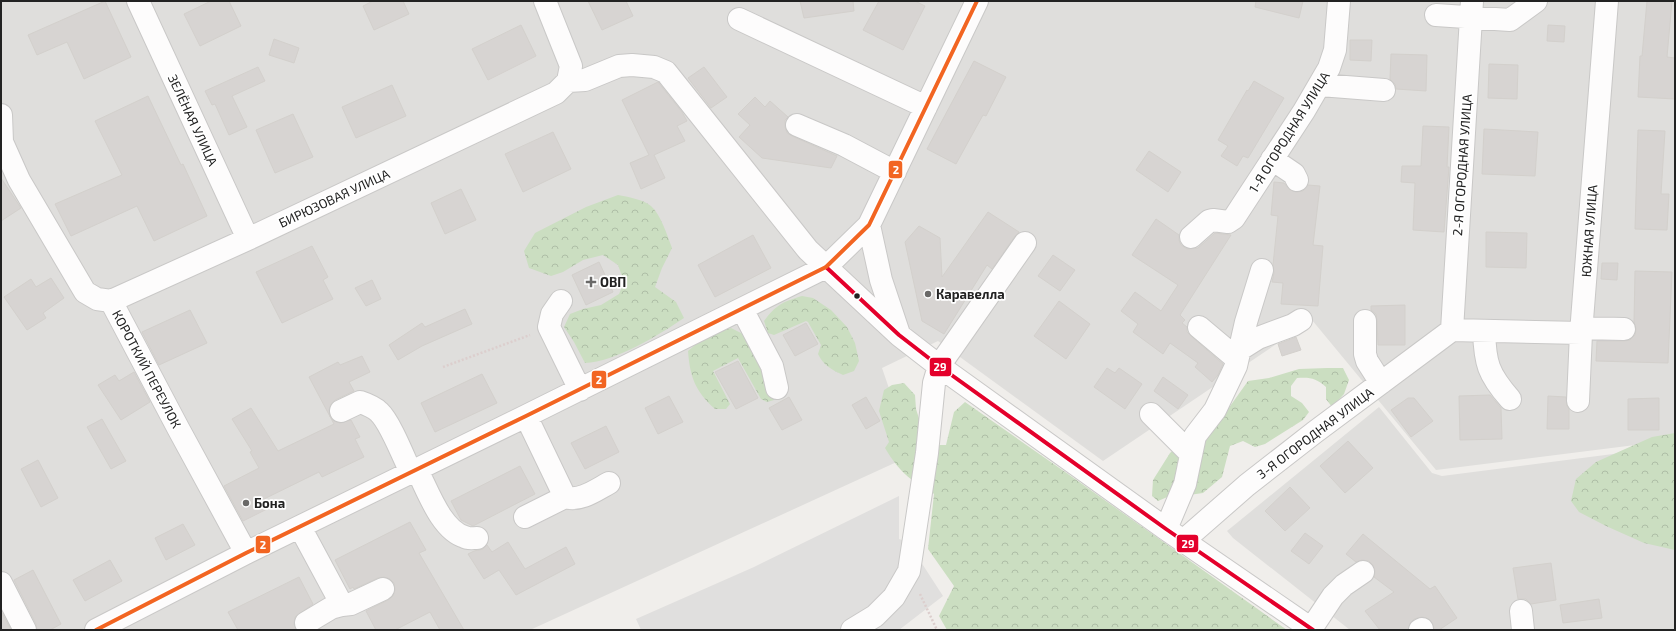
<svg xmlns="http://www.w3.org/2000/svg" width="1676" height="631" font-family="'Exo 2',sans-serif">
  <style>
    .residential { fill: #dfdedc }
    .forest { fill: url(#forest-crowns) }
    .parking { fill: #e0dfde }
    .building { fill: #d7d4d2; stroke: #d3d0cc }
    .lines { fill: none; stroke-linecap: round; stroke-linejoin: round }
    .minor-casing { stroke: #c9c8c7; stroke-width: 24 }
    .path { stroke: #dccecd; stroke-width: 2.5; stroke-dasharray: 2 2; stroke-linecap: butt }
    .minor { stroke: #fdfcfc; stroke-width: 22 }
    .bus-1-casing { stroke: #fff; stroke-width: 7 }
    .bus-2-casing { stroke: #fff; stroke-width: 7 }
    .bus-1 { stroke: #e4002b; stroke-width: 4 }
    .bus-2 { stroke: #f26522; stroke-width: 4 }
    .poi-dot { fill: #6a6968; stroke: #fff; stroke-width: 1.5 }
    .bus-dot { fill: #222; stroke: #fff; stroke-width: 1.5 }
    .labels { text-anchor: middle; dominant-baseline: central; stroke-width: 3.5; stroke-linejoin: round; paint-order: stroke }
    .street-label { font-size: 13px; fill: #222; stroke: #fff }
    .poi-label { font-size: 13px; font-weight: bold; fill: #222; stroke: #fff; text-anchor: start }
    .line-badge { stroke: #fff; stroke-width: 1.5 }
    .badge-label { font-size: 11px; text-anchor: middle; font-weight: bold; fill: #fff }
  </style>
  <defs>
    <pattern id="forest-crowns" width="20" height="18" patternUnits="userSpaceOnUse"><rect width="20" height="18" fill="#cbdec1"/><path d="M2 6a3 3 0 1 1 6 0M12 15a3 3 0 1 1 6 0" fill="none" stroke="#aebea6"/></pattern>
  </defs>
  <rect width="100%" height="100%" fill="#f0eeeb"/>
  <path class="residential" d="M1 1H1675V440L1436 470 1312 320 1103 461 938 341 882 368 912 455 530 630H1Z
    M1379 407 1432 473 1442 476 1675 446V630H1350L1233 538 1227 531Z"/>
  <path class="forest" d="M618 195C628 197 642 199 651 206 661 215 667 235 672 248L662 268 655 287 676 302 684 318C659 335 615 362 585 363L574 342 564 327 570 314 583 309 601 305 619 294 624 282 618 265 603 255 583 260 563 272 551 276 529 268 524 251 535 233 586 207Z
    M802 296 813 298 831 310 847 327 855 343 859 361 854 371 843 375C832 370 823 365 818 354L821 345 808 322 806 321 774 335 768 333 764 321C776 305 782 302 802 296Z
    M731 328 749 337 767 372 774 400 767 402 761 399 738 358 713 371 730 404 726 409H715C695 391 690 377 688 351L708 334Z
    M1327 368H1343L1349 380 1344 394 1332 407 1326 399V387C1316 378 1310 377 1297 378L1291 386V396L1302 403 1309 412 1303 420 1265 444 1255 447 1243 441 1230 446 1222 477 1203 493 1189 495 1179 492 1158 501 1152 496 1153 480 1170 453 1194 432 1228 409 1248 381 1269 378 1299 369Z
    M904 383 915 395 916 409 923 431 938 445H946L954 412 965 402 1068 474 1287 630H947L939 616 954 586 928 549 934 494C926 486 920 486 912 480 901 472 892 460 885 448L889 442 879 411 884 390 892 385Z
    M1675 433V550L1644 543 1606 526 1579 512 1571 501 1576 479 1596 462 1652 437Z"/>
  <path class="parking" d="M899 496V539L908 542 943 596 899 630H641L636 619 754 567Z"/>
  <path class="building" d="M105 1 131 57 84 79 67 42 37 55 28 35Z
    M211 1H229L241 26 200 46 184 14Z
    M373 1H403L409 14 374 30 363 6Z
    M588 1H626L633 16 602 30Z
    M800 1H853L854 11 804 18Z
    M879 1H915L925 6 903 50 863 30Z
    M1256 1H1303L1299 18 1255 7Z
    M1647 1H1672L1667 57 1675 58V99L1638 97 1640 56H1642Z
    M521 25 536 56 488 80 472 49Z
    M1548 25 1565 26 1564 42 1547 41Z
    M274 39 299 48 294 63 269 55Z
    M1350 40H1372L1371 61 1350 60Z
    M1391 54 1427 55 1426 91 1396 89 1395 84 1390 79Z
    M974 61 1006 77 986 116 983 115 956 164 927 149Z
    M1489 64 1518 65 1517 99 1488 98Z
    M258 67 265 81 232 96 247 127 229 135 215 104 212 105 205 91Z
    M704 67 727 97 711 108 688 78Z
    M1254 81 1284 98 1248 158 1243 156 1237 166 1221 156 1228 146 1218 140 1247 90 1248 91Z
    M658 82 682 112 687 121 677 126 685 141 654 155 665 178 641 189 630 163 649 155 622 100Z
    M392 85 406 116 356 138 342 107Z
    M148 96 181 165 183 164 207 216 154 241 137 206 71 236 55 204 122 175 95 121Z
    M755 97 765 107 770 101 788 117 785 120V127L787 133 792 136 837 156 831 168 762 158 739 137 750 125 738 114Z
    M293 114 313 157 275 173 256 130Z
    M1423 126 1449 127 1447 167H1449L1444 232 1413 230 1415 183 1401 182 1402 166H1421Z
    M1484 129 1538 132 1535 176 1482 174Z
    M1638 130 1665 131 1661 194H1669L1667 230 1635 229Z
    M553 132 571 169 523 192 505 154Z
    M1149 151 1181 172 1168 192 1136 170Z
    M1 178 21 208 1 221Z
    M1274 182 1284 183 1290 190 1296 192 1303 191 1308 185 1320 186 1313 245 1323 246 1318 306 1281 304 1283 283 1272 282 1274 273 1273 265 1278 216 1271 215Z
    M461 189 476 220 445 234 431 203Z
    M988 212 1019 232 1015 236 992 269 987 265 944 334 922 321 905 242 919 226 940 238 942 277Z
    M1156 219 1179 235V240L1181 245 1187 249 1198 248 1215 233 1231 235 1180 315 1185 320 1182 323 1187 327V332L1191 336 1223 364 1218 375 1212 382 1195 367 1198 363 1170 343 1163 354 1133 332 1138 324 1121 311 1135 292 1161 311 1178 285 1132 255Z
    M1486 232 1527 233 1526 268 1486 267Z
    M753 235 771 268 715 297 698 265Z
    M312 246 328 277 323 280 333 299 282 323 256 272Z
    M1053 255 1075 270 1060 291 1038 276Z
    M599 262 613 292 586 305 572 275Z
    M1602 263H1618L1617 280 1601 279Z
    M1635 271 1672 272 1668 363 1596 361 1597 341H1624L1630 340 1635 335 1636 329 1634 322Z
    M51 278 64 298 43 313 46 318 27 330 4 297 31 279 36 287Z
    M372 280 381 299 366 306 355 288Z
    M1059 301 1090 324 1066 359 1034 336Z
    M1405 305V345H1378L1377 321 1376 314 1371 310V306Z
    M465 309 472 324 422 346 398 360 389 345 422 323 425 327Z
    M190 310 207 343 159 365 142 332Z
    M806 323 818 344 795 356 783 335Z
    M1296 337 1301 350 1282 356 1278 344Z
    M362 356 370 372 349 382 354 391 335 400 331 404 329 410 330 417 334 421 340 423 351 420 360 437 355 439 364 457 322 477 319 472 264 499 269 508 243 521 224 486 259 468 250 452 252 451 232 419 251 408 278 451 334 424 309 377 338 362 340 365Z
    M738 361 758 398 736 409 715 372Z
    M1107 368 1115 373 1119 368 1142 384 1125 409 1094 387Z
    M134 372 150 402 121 420 98 385 115 375 119 381Z
    M482 374 497 403 435 432 421 403Z
    M1163 377 1188 395 1178 409 1154 391Z
    M1490 395 1501 408 1502 439 1460 440 1459 396Z
    M669 396 683 422 658 434 645 408Z
    M1548 396 1566 397 1567 406 1569 409V429H1547Z
    M789 397 802 420 782 430 769 408Z
    M866 397 880 421 866 429 852 405Z
    M1408 398H1414L1433 421 1411 437 1391 410Z
    M1659 398V430H1628V399Z
    M102 419 126 461 111 469 87 427Z
    M606 426 619 452 585 469 571 443Z
    M1348 441 1373 468 1345 493 1320 466Z
    M38 460 58 498 41 507 21 469Z
    M520 466 535 494 473 526 461 520 451 501Z
    M1290 487 1310 508 1285 531 1265 511Z
    M410 522 426 550 419 553 464 630H440L430 612 395 630H376L366 611 388 600 393 596 395 590 394 583 390 579 384 577 378 578 354 589 353 587 350 589 335 560Z
    M183 524 195 545 166 560 155 538Z
    M1305 533 1323 546 1309 564 1291 551Z
    M1363 534 1430 589 1435 586 1457 618 1439 630H1434L1433 624 1429 619 1422 617 1414 619 1410 623 1408 630H1380L1365 611 1394 592 1374 577 1375 571 1373 565 1369 561 1362 560 1356 562 1346 554Z
    M508 542 525 569 566 547 575 564 516 595 499 570 484 579 468 554 474 551 483 549 487 545 492 552Z
    M110 560 122 581 85 601 73 580Z
    M1551 563 1556 600 1531 604 1526 599H1518L1513 568Z
    M33 570 61 624 50 630H37L36 624 14 580Z
    M299 577 313 604 295 617 294 624 296 630H238L228 612Z
    M1599 599 1602 618 1563 623 1560 605Z
    M1 611 11 630H1Z"/>
  <g class="lines">
    <g class="minor-casing">
      <path id="minor" d="M138 1 248 239
        M1436 15 1510 20 1536 1
        M739 19 926 107
        M568 81 585 80 619 66 632 65 654 67 666 72 808 250 899 335 939 366 1166 529 1313 630
        M1320 85 1384 90
        M1 115 2 142 19 180 85 292 97 299 111 301 178 428 246 553
        M797 125 844 145 895 172
        M1272 159 1294 174 1297 180
        M869 225 881 280 899 334
        M1191 237 1209 221 1213 220 1228 222 1234 218 1304 111 1329 68 1335 50 1339 1
        M111 301 248 239 556 93 568 81 571 66 545 1
        M561 301 552 314 549 327 580 390
        M742 309 772 366 777 388
        M1365 321V354L1367 361 1381 383
        M1199 327 1237 359
        M1581 328 1624 329
        M1452 330 1581 333 1607 1
        M1452 330 1472 1
        M1484 331C1485 363 1488 374 1510 399
        M1239 350 1258 338 1293 325 1301 320
        M1578 401 1581 333
        M341 411 360 402C366 404 374 407 379 412 390 422 404 458 411 473
        M1151 414 1190 453
        M417 470C428 491 441 530 465 537 468 539 473 538 477 538
        M565 497C580 502 596 490 609 483
        M525 517 565 497 526 416
        M300 527 342 605 331 608 306 623
        M1166 529 1185 484 1195 436 1215 410 1236 366 1246 322 1262 270
        M1183 541 1247 485 1315 432 1452 330
        M1 583 25 630
        M342 605 351 604 383 589
        M1521 611 1523 630
        M1311 629 1333 596 1344 585 1363 572
        M96 630 246 553 526 416 826 267 869 225 977 1
        M852 630 875 616 894 597 909 571 927 453 934 383 939 366 1025 243
        M1420 630 1422 629"/>
    </g>
    <path class="path" d="M443 367 530 335
      M920 594 937 630"/>
    <use href="#minor" class="minor"/>
    <g class="bus-1-casing">
      <path id="bus-1" d="M826 267 899 335 939 366 1166 529 1313 630"/>
    </g>
    <g class="bus-2-casing">
      <path id="bus-2" d="M96 630 246 553 526 416 826 267 869 225 977 1"/>
    </g>
    <use href="#bus-1" class="bus-1"/>
    <use href="#bus-2" class="bus-2"/>
  </g>
  <g class="poi-dot">
    <path d="M589 276h4v4h4v4h-4v4h-4v-4h-4v-4h4z"/>
    <circle cx="928" cy="294" r="4"/>
    <circle cx="246" cy="503" r="4"/>
  </g>
  <circle class="bus-dot" cx="857" cy="296" r="3.5"/>
  <g class="labels">
    <g class="street-label">
      <text transform="translate(193 120) rotate(65)">ЗЕЛЁНАЯ УЛИЦА</text>
      <text transform="translate(1289 132) rotate(-58)">1-Я ОГОРОДНАЯ УЛИЦА</text>
      <text transform="translate(1462 165) rotate(-86)">2-Я ОГОРОДНАЯ УЛИЦА</text>
      <text transform="translate(334 198) rotate(-25)">БИРЮЗОВАЯ УЛИЦА</text>
      <text transform="translate(1589 231) rotate(-86)">ЮЖНАЯ УЛИЦА</text>
      <text transform="translate(147 369) rotate(62)">КОРОТКИЙ ПЕРЕУЛОК</text>
      <text transform="translate(1315 433) rotate(-37)">3-Я ОГОРОДНАЯ УЛИЦА</text>
    </g>
    <g class="poi-label">
      <text x="600" y="282">ОВП</text>
      <text x="936" y="294">Каравелла</text>
      <text x="254" y="503">Бона</text>
    </g>
  </g>
  <g class="line-badge">
    <rect x="888" y="160" width="15" height="19" rx="4" fill="#f26522"/>
    <rect x="929" y="357" width="23" height="20" rx="4" fill="#e4002b"/>
    <rect x="591" y="370" width="16" height="19" rx="4" fill="#f26522"/>
    <rect x="1176" y="534" width="23" height="19" rx="4" fill="#e4002b"/>
    <rect x="255" y="535" width="16" height="19" rx="4" fill="#f26522"/>
  </g>
  <g class="badge-label">
    <text x="896" y="174">2</text>
    <text x="940" y="371">29</text>
    <text x="599" y="384">2</text>
    <text x="1188" y="548">29</text>
    <text x="263" y="549">2</text>
  </g>
  <rect width="1676" height="631" fill="none" stroke="#222222" stroke-width="4"/>
</svg>
